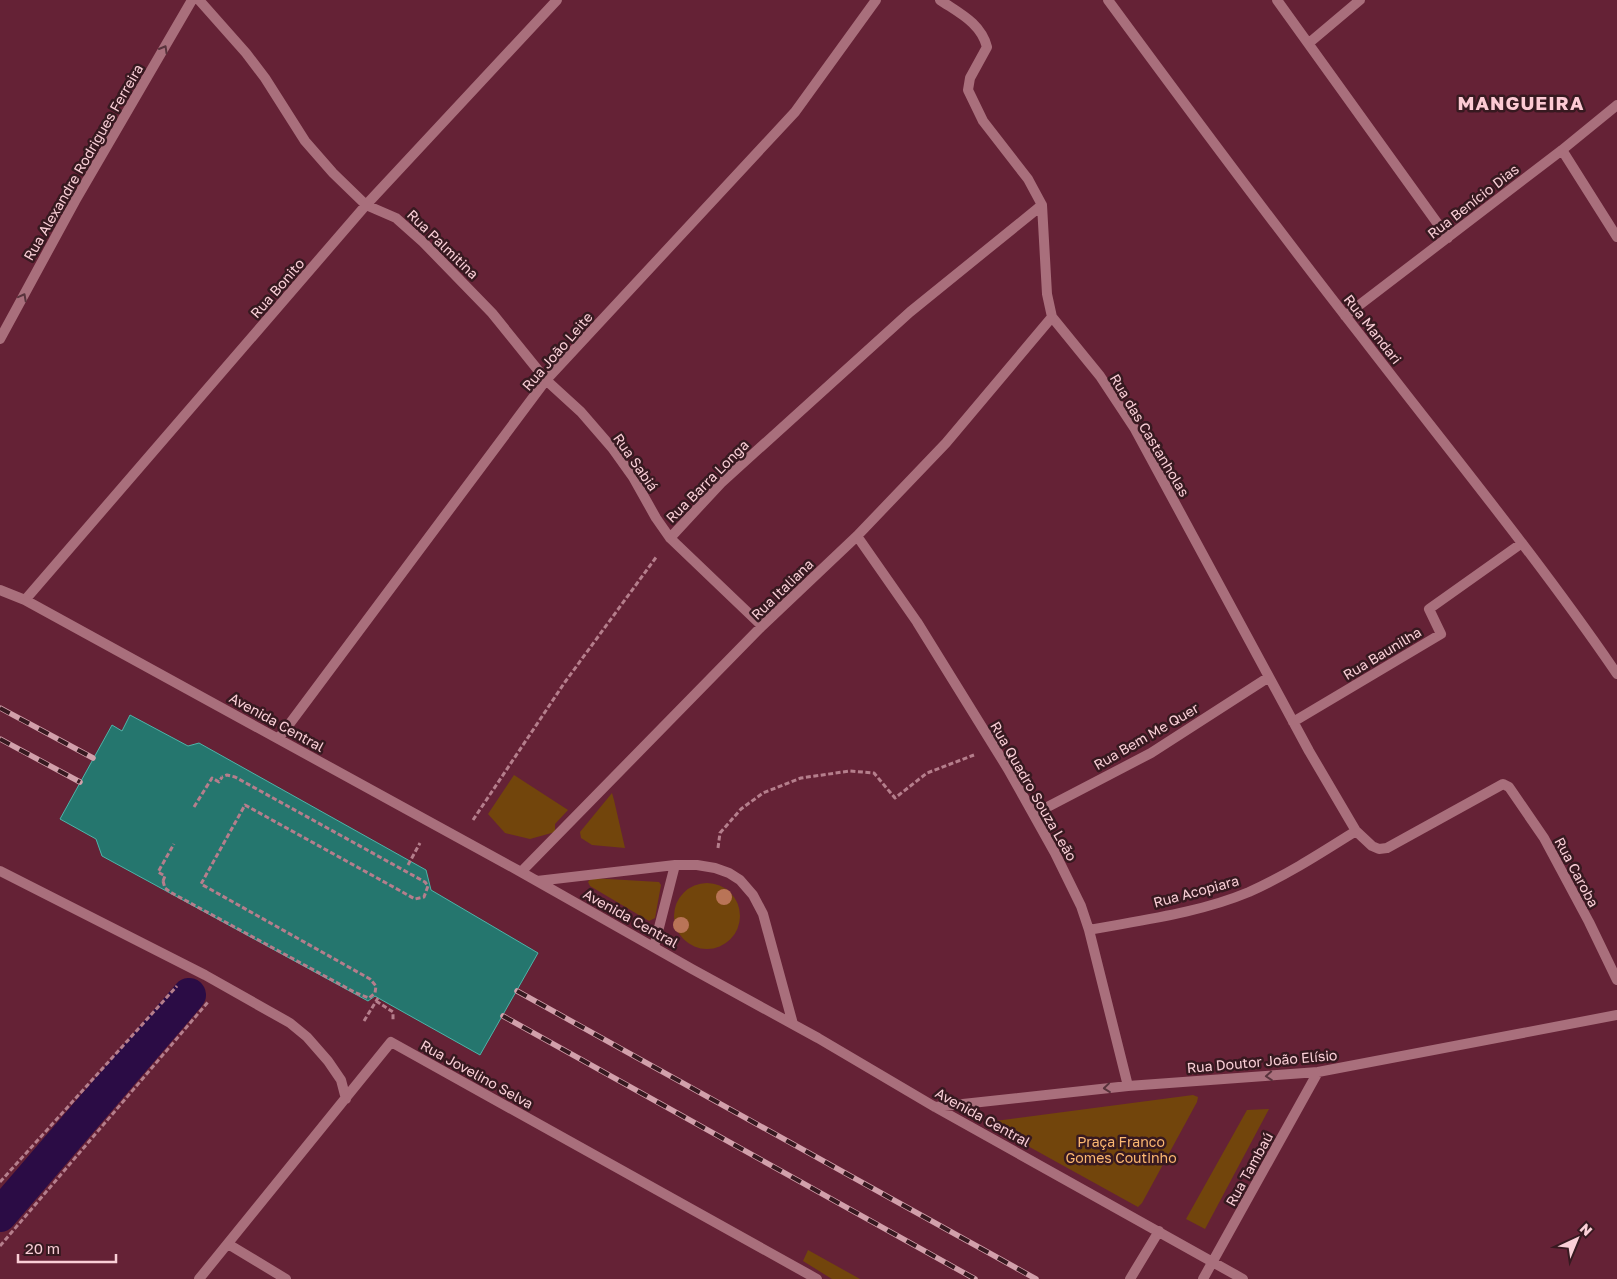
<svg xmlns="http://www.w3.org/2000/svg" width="1617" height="1279" font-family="'Golos Text',sans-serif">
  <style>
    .green { fill: #72450c }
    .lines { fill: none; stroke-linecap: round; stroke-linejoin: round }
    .canal { stroke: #2b0c45; stroke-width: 34 }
    .building { fill: #25766e; stroke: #4db5a9 }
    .path { stroke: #b57e8c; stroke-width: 3; stroke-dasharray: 5 2.5; stroke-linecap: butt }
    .minor { stroke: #a96f7c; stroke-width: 10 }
    .rail-casing { stroke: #d2a0ab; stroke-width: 5.5 }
    .rail { stroke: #371920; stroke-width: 4; stroke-dasharray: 11; stroke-linecap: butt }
    .path-bridge { stroke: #b57e8c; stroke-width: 3; stroke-dasharray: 5 2.5; stroke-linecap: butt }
    .tree { fill: #b97457 }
    .oneway { stroke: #59333c }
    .labels { text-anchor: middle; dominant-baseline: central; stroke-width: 5; stroke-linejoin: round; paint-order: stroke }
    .street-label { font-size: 14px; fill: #facfd7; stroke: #371920 }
    .park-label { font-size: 14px; fill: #fdb872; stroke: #371920 }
    .district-label { font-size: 19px; font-weight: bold; letter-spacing: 1px; fill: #fdcad4; stroke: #371920 }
  </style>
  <rect width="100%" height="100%" fill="#652236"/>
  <path class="green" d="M514 775 568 810 555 824V832L530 839 505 833 488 814Z
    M612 793 614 800 625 848 592 845 581 838 580 832Z
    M591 878 659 882 661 885 655 918 649 921 590 886 588 882Z
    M674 916a33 33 0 1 1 66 0a33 33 0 1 1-66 0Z
    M1193 1095 1198 1097 1197 1102 1142 1203 1138 1207 988 1124 987 1122Z
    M1269 1109 1205 1229 1186 1219 1247 1110Z
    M808 1250 860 1279H832L803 1261Z"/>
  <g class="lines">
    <path class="canal" d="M0 1215 189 995"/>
  </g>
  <path class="building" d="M130 715 188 746 199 743 426 870 431 890 538 953 480 1055 380 999 375 996 368 1001 102 856 96 839 60 819 112 725 122 731Z"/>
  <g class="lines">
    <path class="path" d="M194 807 212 778 219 782 222 777
      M473 820 565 682 657 556
      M718 848 720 833 741 809 763 793 801 778 850 771 874 773 895 798 927 773 974 755
      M408 865 420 843
      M163 881 165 876 158 872 174 844
      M376 1001 393 1012V1021
      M364 1021 378 998
      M0 1182 177 986
      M0 1246 208 1002"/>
    <path class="minor" d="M199 0 246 53 265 78 305 141 333 173 366 205 396 218 423 242 492 313 546 380 581 412 613 449 633 477 656 518 670 538 762 626
      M940 0C959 13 981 23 987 47L970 78 968 90 983 121 1028 179 1042 205 1047 294 1052 317 1100 376 1135 429 1309 751 1356 831 1372 846 1379 849 1387 848 1503 784 1509 787 1544 838 1589 922 1617 980
      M1108 0C1191 113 1275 226 1361 336 1447 448 1537 557 1617 674
      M1277 0 1448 238
      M1309 43 1360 0
      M1562 150 1617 237
      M1345 316 1562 150 1617 105
      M0 339 75 201 192 0
      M857 536 917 622 1008 769 1055 853 1081 906 1089 930 1128 1086
      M670 538 721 483 910 312 1042 205
      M0 590 25 600 521 872 692 969 818 1038 935 1107 1243 1279
      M25 600 366 205 557 0
      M1293 722 1441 634 1429 609 1522 543
      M279 738 546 380 795 112 876 0
      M1034 814 1151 753 1269 677
      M0 871 205 975 290 1023 307 1037 328 1061 341 1080 346 1099
      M521 872 762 626 857 536 946 443 1052 317
      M537 881 675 865H697L715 868 729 873 740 880 753 895 763 914 793 1024
      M1089 930C1142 920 1199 913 1249 892 1287 875 1321 853 1356 831
      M654 947 675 865
      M935 1107 1128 1086 1318 1072 1617 1015
      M228 1244 286 1279
      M199 1279 391 1042 817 1279
      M1130 1279 1159 1231
      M1203 1279 1318 1072"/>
    <g class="rail-casing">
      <path id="rail" d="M0 708 93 758
        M0 739 80 782
        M517 991 1036 1279
        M503 1016 975 1279"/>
    </g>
    <use href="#rail" class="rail"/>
    <path class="path-bridge" d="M163 881 165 888 170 892 356 993 369 998 375 993 376 986 370 979 201 884 245 805 415 899 424 897 428 886 425 882 235 777 227 775 222 777"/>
  </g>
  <g class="tree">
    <circle cx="724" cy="897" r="8"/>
    <circle cx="681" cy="925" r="8"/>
  </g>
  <defs><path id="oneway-chevron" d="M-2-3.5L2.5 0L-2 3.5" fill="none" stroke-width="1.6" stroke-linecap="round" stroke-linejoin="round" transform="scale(1.25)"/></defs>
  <g class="oneway">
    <use href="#oneway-chevron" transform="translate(164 49) rotate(-60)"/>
    <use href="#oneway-chevron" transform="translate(23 297) rotate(-62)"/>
    <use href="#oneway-chevron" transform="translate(1269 1076) rotate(176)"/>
    <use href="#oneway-chevron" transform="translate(1107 1088) rotate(174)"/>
  </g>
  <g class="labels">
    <g class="street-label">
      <text transform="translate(83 162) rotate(-60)">Rua Alexandre Rodrigues Ferreira</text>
      <text transform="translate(1473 201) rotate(-38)">Rua Benício Dias</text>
      <text transform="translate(443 244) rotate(44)">Rua Palmitina</text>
      <text transform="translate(277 288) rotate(-49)">Rua Bonito</text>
      <text transform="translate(1373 329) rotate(52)">Rua Mandari</text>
      <text transform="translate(557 351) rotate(-49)">Rua João Leite</text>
      <text transform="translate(1150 435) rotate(59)">Rua das Castanholas</text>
      <text transform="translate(636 462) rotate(55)">Rua Sabiá</text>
      <text transform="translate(707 481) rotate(-45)">Rua Barra Longa</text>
      <text transform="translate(782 589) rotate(-44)">Rua Italiana</text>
      <text transform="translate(1382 653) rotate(-31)">Rua Baunilha</text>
      <text transform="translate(277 722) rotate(29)">Avenida Central</text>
      <text transform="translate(1146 736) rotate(-30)">Rua Bem Me Quer</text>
      <text transform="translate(1034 791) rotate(60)">Rua Quadro Souza Leão</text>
      <text transform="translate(1577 872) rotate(62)">Rua Caroba</text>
      <text transform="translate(1196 891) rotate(-15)">Rua Acopiara</text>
      <text transform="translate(631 918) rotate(29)">Avenida Central</text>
      <text transform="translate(1262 1061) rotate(-5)">Rua Doutor João Elísio</text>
      <text transform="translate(477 1074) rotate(29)">Rua Jovelino Selva</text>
      <text transform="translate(983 1117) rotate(29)">Avenida Central</text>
      <text transform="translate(1249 1169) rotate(-61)">Rua Tambaú</text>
    </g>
    <g class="park-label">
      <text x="1121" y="1141">Praça Franco<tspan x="1121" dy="16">Gomes Coutinho</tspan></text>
    </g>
    <g class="district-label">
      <text x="1521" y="102">MANGUEIRA</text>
    </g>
  </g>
  <g transform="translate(1577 1239) rotate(44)" stroke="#371920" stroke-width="4" paint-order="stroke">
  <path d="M0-4L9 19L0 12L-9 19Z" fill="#facfd7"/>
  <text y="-8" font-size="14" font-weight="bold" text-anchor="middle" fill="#facfd7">N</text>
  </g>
  <path d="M18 1254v8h98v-8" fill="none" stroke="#facfd7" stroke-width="2.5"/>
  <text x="25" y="1254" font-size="15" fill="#facfd7" stroke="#371920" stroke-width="4" paint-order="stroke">20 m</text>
</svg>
